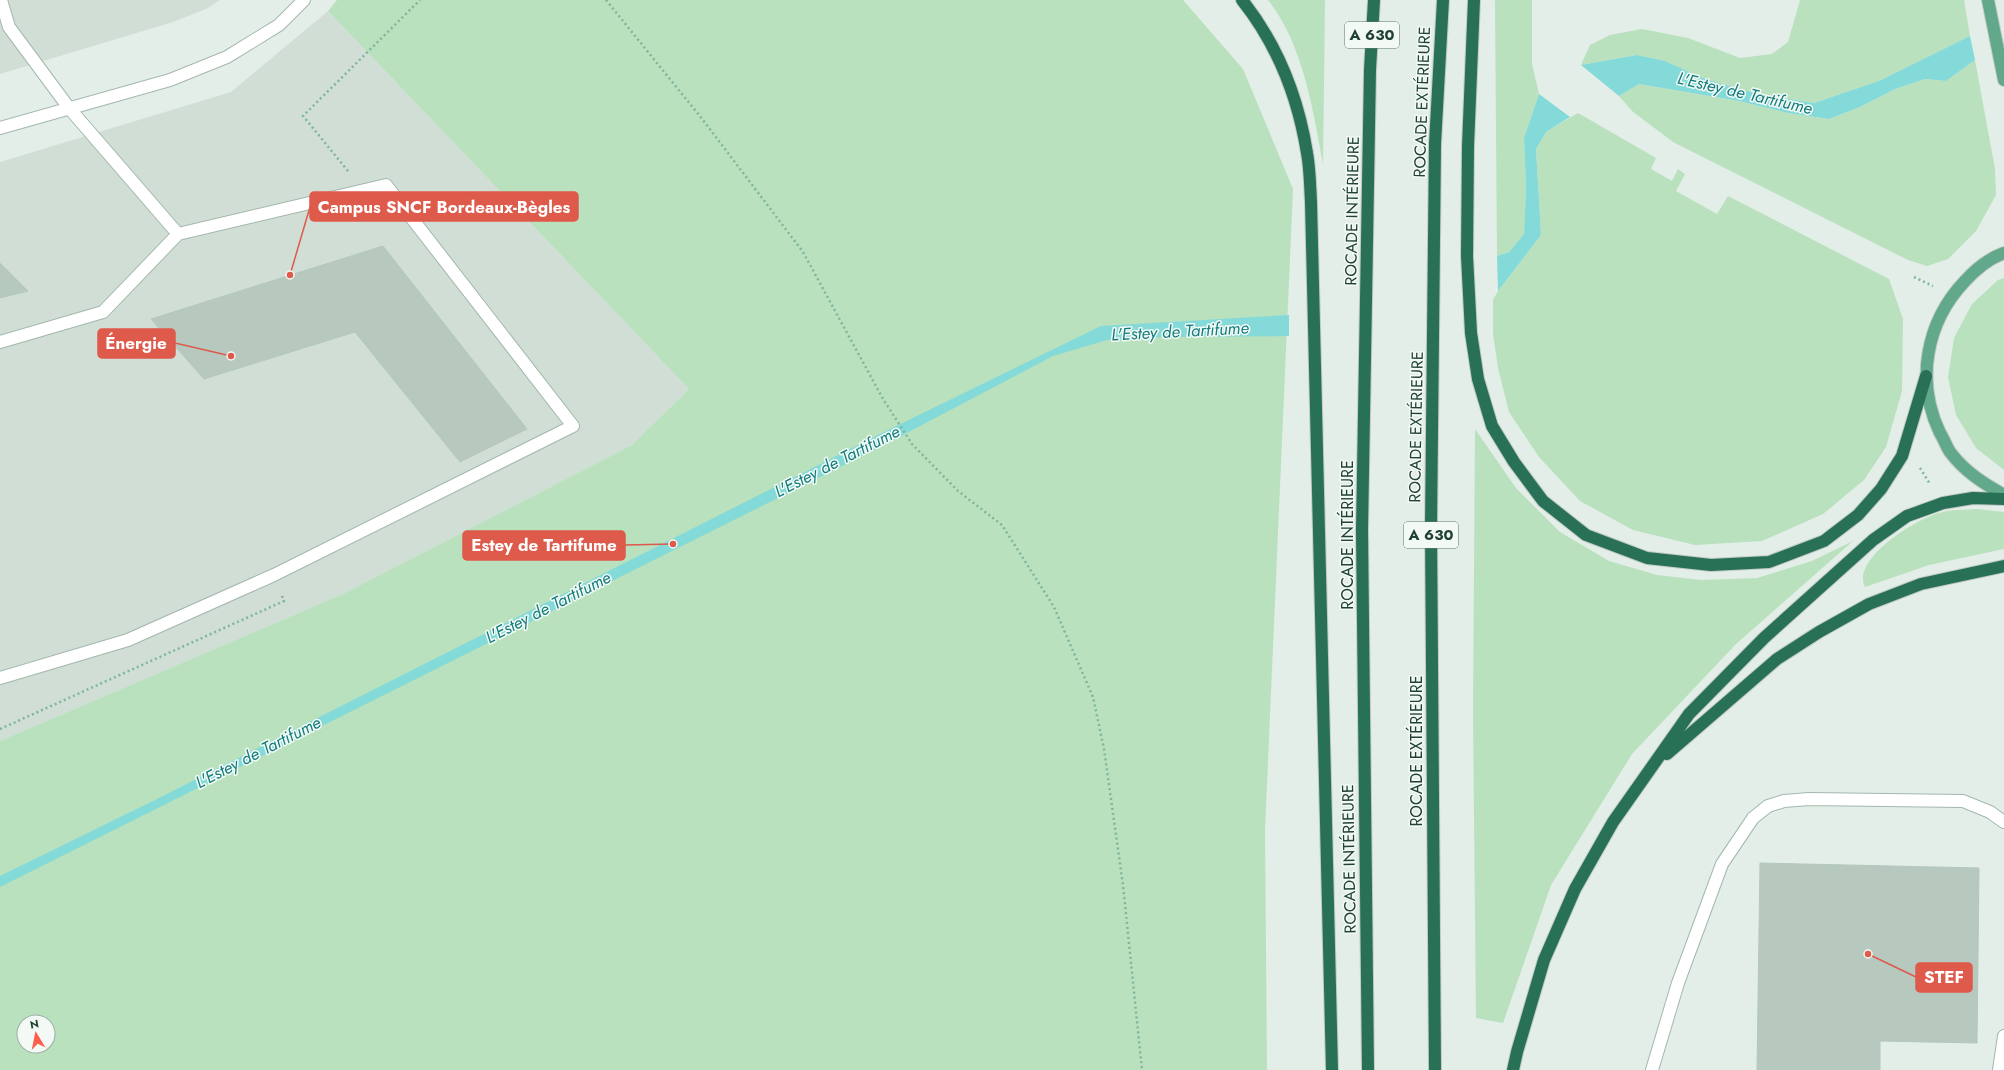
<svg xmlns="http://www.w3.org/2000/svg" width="2004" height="1070" font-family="Jost,sans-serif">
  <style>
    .built { fill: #d0ded5 }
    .green { fill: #b9e1bd; fill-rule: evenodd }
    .water { fill: #84d9d9 }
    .building { fill: #b7c9bf; stroke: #b4c8bd }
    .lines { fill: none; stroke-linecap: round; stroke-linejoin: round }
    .minor-casing { stroke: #a4b7ad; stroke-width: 14 }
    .major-casing { stroke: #c1cac6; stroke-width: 14 }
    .highway-casing { stroke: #c1cac6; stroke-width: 14 }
    .path { stroke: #7fb59c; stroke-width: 2.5; stroke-dasharray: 2 3; stroke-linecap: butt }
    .minor { stroke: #fff; stroke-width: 12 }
    .major { stroke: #62a88b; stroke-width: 12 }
    .highway { stroke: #287157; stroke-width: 12 }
    .labels { text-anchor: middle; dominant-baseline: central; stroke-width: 3; stroke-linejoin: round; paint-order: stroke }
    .shield { fill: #f3faf5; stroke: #5f786d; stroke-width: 1 }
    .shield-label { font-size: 15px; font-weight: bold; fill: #204133 }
    .street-label { font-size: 16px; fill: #204133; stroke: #f3faf5 }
    .water-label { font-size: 17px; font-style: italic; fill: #137d7e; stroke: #f3faf5 }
    .leader { fill: none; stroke: #de5a4b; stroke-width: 1.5 }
    .callout-dot { fill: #de5a4b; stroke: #f3faf5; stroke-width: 1.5 }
    .callout { fill: #de5a4b; stroke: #de5a4b; stroke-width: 1.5 }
    .callout-label { font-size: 17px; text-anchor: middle; font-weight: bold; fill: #fff }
  </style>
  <rect width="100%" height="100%" fill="#e2eee7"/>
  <path class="built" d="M0 0H220L208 8 173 22 0 74Z
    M328 11 689 389 632 445 343 594 0 741V162L231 92Z"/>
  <path class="green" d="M337 0H1183L1243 69 1293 189 1265 830 1267 1070H0V741L343 594 632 445 689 389 328 11ZM24 1022H48V1046H24Z
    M1268 0H1325L1323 164C1313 110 1303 44 1268 0Z
    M1495 0H1532V64L1539 94 1524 138 1526 189 1524 234 1509 252 1497 256Z
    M1800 0H1964L1970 36 1879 81 1814 103 1758 94 1705 79 1665 61 1637 55 1581 65 1590 45 1610 35 1642 29 1688 38 1740 58 1772 54 1788 42Z
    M1975 60 1995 169 1996 195 1976 231 1948 259 1927 266 1908 260 1673 142 1632 111 1619 96 1639 84 1739 101 1788 113 1829 119 1860 107 1895 89 1925 79 1946 81Z
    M1578 113 1656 158 1651 169 1672 181 1678 169 1685 174 1676 191 1717 214 1728 196 1889 279 1903 319 1902 391 1886 447 1864 480 1823 514 1762 541 1695 545 1633 530 1580 501 1539 457 1509 412 1498 368 1493 334V300L1498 291 1541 235 1536 149 1546 132Z
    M2004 278V470L1976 448 1956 415 1948 377 1954 338 1972 304 1998 280Z
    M1475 429 1516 488 1560 532 1609 561 1657 575 1701 580 1757 578 1812 561 1853 541 1736 644 1632 754 1551 885 1503 1023 1476 1018 1473 713Z
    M1977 509 2004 512V549L1929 565 1865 587C1851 559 1916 519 1939 513 1951 509 1965 510 1977 509Z"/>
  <path class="water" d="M1970 36 1975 60 1946 81 1925 79 1895 89 1860 107 1829 119 1788 113 1739 101 1639 84 1619 96 1581 65 1637 55 1665 61 1705 79 1758 94 1814 103 1879 81Z
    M1539 94 1570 117 1546 132 1536 149 1541 235 1498 291 1497 256 1509 252 1524 234 1526 189 1524 138Z
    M1289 315V336L1163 337 1107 340 1053 356 880 447 0 887V876L153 801 874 437 1101 326Z"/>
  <path class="building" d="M383 246 527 429 460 462 355 332 204 379 151 319Z
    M0 263 28 291 0 298Z
    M1760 863 1979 868 1977 1043 1880 1041V1070H1757Z"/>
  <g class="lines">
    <g class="minor-casing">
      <path id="minor" d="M1 0 9 27 69 108 178 234
        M0 128 170 80 227 57 279 25 304 0
        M0 342 103 312 178 234 386 185 573 426 274 575 128 640 0 678
        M1652 1070 1678 983 1722 864 1753 818 1768 806 1784 801 1809 799 1963 801 1990 812 2004 822
        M1999 1070 2004 1036"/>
    </g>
    <g class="major-casing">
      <path id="major" d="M1988 0 2004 80
        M2004 253C1990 258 1975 270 1965 281 1926 322 1915 381 1940 433 1944 439 1946 446 1950 452 1965 472 1983 483 2004 495"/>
    </g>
    <g class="highway-casing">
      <path id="highway" d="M1242 0C1277 44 1298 97 1307 153 1310 169 1310 186 1311 202L1332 1070
        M1474 0 1468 146 1467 256 1471 333 1478 379 1492 426 1514 462 1543 501 1586 535 1647 558 1711 565 1769 562 1824 541 1858 515 1881 489 1902 456 1926 376
        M1667 754 1777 659 1819 632 1869 604 1921 584 2004 566
        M1368 1070 1362 530 1370 70 1374 0
        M1435 1070 1431 528 1435 144 1443 0
        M1513 1070 1517 1052 1544 960 1575 889 1613 822 1689 714 1764 638 1873 540 1907 516 1943 503 1973 498 2004 499"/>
    </g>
    <path class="path" d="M606 0 703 120 803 252 883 399 912 444 958 491 1002 525 1054 607 1093 697 1104 749 1123 885 1142 1070
      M348 171 303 116 420 0
      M1914 277 1933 286
      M1920 468 1930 484
      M0 729 284 601 282 596"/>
    <use href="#minor" class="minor"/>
    <use href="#major" class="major"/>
    <use href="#highway" class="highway"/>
  </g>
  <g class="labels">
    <g class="shield">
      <rect x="1345" y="22" width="54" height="26" rx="3"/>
      <rect x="1404" y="522" width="54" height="26" rx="3"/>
    </g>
    <g class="shield-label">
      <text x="1372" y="35">A 630</text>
      <text x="1431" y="535">A 630</text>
    </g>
    <g class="street-label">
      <text transform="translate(1422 102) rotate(-88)">ROCADE EXTÉRIEURE</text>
      <text transform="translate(1352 211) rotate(-89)">ROCADE INTÉRIEURE</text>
      <text transform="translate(1416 427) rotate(-89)">ROCADE EXTÉRIEURE</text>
      <text transform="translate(1347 535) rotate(-90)">ROCADE INTÉRIEURE</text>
      <text transform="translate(1416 751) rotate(-90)">ROCADE EXTÉRIEURE</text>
      <text transform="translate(1349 859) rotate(-91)">ROCADE INTÉRIEURE</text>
    </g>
    <g class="water-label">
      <text transform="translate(1745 93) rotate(13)">L'Estey de Tartifume</text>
      <text transform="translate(1180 331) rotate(-3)">L'Estey de Tartifume</text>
      <text transform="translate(837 461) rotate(-27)">L'Estey de Tartifume</text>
      <text transform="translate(548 607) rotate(-27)">L'Estey de Tartifume</text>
      <text transform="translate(258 752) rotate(-27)">L'Estey de Tartifume</text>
    </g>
  </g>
  <path class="leader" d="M290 275L310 207M231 356L175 343M673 544L625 545M1868 954L1916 977"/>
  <g class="callout-dot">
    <circle cx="290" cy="275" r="4"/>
    <circle cx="231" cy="356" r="4"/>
    <circle cx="673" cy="544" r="4"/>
    <circle cx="1868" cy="954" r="4"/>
  </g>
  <g class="callout">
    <rect x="310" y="192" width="268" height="29" rx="4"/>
    <rect x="98" y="329" width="77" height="29" rx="4"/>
    <rect x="463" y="531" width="162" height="29" rx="4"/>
    <rect x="1916" y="963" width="56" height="29" rx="4"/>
  </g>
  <g class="callout-label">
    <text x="444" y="213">Campus SNCF Bordeaux-Bègles</text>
    <text x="136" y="349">Énergie</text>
    <text x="544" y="551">Estey de Tartifume</text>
    <text x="1944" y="983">STEF</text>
  </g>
  <g transform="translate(36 1034) rotate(350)"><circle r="19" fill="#f3faf5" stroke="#9fb0a7"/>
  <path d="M0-3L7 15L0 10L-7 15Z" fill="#ff5f4f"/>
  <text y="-6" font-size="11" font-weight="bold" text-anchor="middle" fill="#204133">N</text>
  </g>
</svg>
